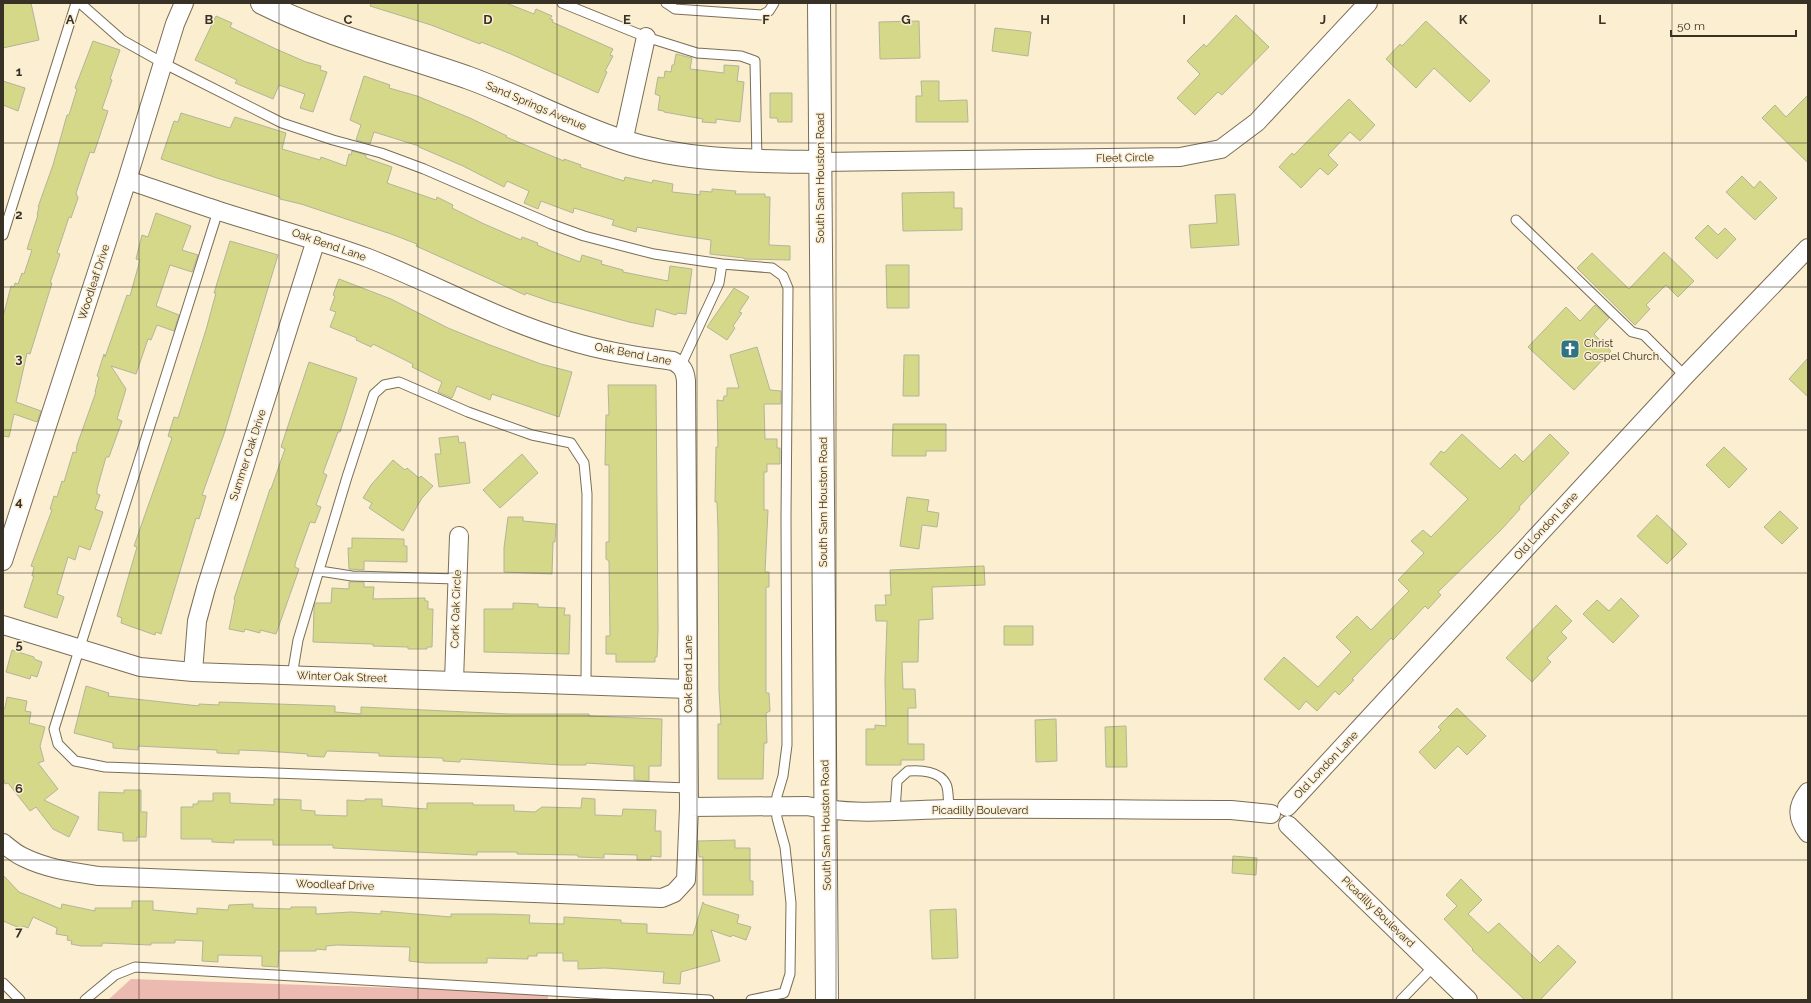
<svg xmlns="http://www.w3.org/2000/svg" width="1811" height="1003" font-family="Raleway,sans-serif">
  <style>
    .green { fill: #edbab1 }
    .building { fill: #d5d889; stroke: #b3b598 }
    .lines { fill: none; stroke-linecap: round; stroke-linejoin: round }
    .lane-casing { stroke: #7b6e55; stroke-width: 11 }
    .street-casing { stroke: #7b6e55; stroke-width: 20 }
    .secondary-casing { stroke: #7b6e55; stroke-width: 24 }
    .lane { stroke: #fff; stroke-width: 9 }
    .street { stroke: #fff; stroke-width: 18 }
    .secondary { stroke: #fff; stroke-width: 22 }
    .grid { fill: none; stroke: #373126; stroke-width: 1; stroke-opacity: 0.55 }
    .labels { text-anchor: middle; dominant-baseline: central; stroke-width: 3; stroke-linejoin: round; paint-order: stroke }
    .street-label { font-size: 11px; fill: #373126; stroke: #fceed1 }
    .poi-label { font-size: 11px; fill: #373126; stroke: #fceed1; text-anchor: start }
    .grid-label { font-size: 13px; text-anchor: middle; font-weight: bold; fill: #373126; stroke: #fceed1; stroke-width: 3; stroke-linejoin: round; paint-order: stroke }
  </style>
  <rect width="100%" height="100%" fill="#fceed1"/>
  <path class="green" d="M131 979 548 993V1000H108Z"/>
  <path class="building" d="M3 3H31L39 40 3 48Z
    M371 3H506L534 14 536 9 552 16 550 19 553 20 552 22 613 49 610 55 613 56 605 71 607 72 598 93 511 54 481 42 480 44 431 25 370 6Z
    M1236 15 1269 47 1222 95 1218 92 1195 115 1177 98 1200 74 1187 61 1204 44 1206 47Z
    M216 16 232 23 230 27 276 49 306 62 321 66 320 70 327 72 313 112 300 108 305 94 279 85 273 99 235 83 237 80 195 60Z
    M919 21 920 58 880 59 879 22Z
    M1426 21 1490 81 1470 102 1434 68 1416 88 1386 59 1400 44 1402 46Z
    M995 28 1031 32 1028 56 992 51Z
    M93 41 120 50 110 79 112 80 102 109 108 111 94 153 90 152 76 193 78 198 71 218 69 217 57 253 60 254 50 283H52L30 354 27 353 16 402 41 411 37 422 14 414 9 437 3 436V317L11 286 14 287 15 283 18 284 22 273 24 274 32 250 27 249 38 215H37L39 207H38L53 165 67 115H69L77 89 75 88Z
    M676 54 692 58 690 69 724 73V65L739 66 737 81 744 82 740 122 716 119V123L702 122 703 119 664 112V111L658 110 660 96 655 94 658 77 664 78 665 71 671 72 672 65H674Z
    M364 76 390 85 389 88 417 96 470 118 507 136 506 137 564 161V159L581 165 580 167 624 181 625 177 652 183 653 180 673 184 672 192 700 195V191L712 192V189L736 191 735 194H765V197H770L769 245 790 246V260L744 259V258L710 254 711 240 678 235 637 227 636 232 612 225 614 220 574 208 573 213 541 201 538 209 524 203 529 191 507 181 504 187 463 166 419 147V146L374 132 370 144 356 140 361 125 350 120Z
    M3 81 25 88 18 111 3 105Z
    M921 81H939V101L967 100 968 122H916V96H922Z
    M770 93H792V122H778L777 118H770Z
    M1808 95V163L1762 118 1775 105 1786 117Z
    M1349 99 1375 125 1360 141 1350 132 1328 155 1338 165 1328 175 1320 168 1301 188 1279 167 1292 153 1294 155Z
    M181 113 230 128 235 117 286 133 282 149 320 160 321 157 346 166 349 154 351 155 352 151 366 155V158L392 167 387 183 436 200 437 197 453 205 452 208 482 223 521 240 522 237 538 243 537 245 551 251 580 262 582 255 602 261 601 264 623 270V272L668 281 670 266 692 269 686 314 677 313 676 315 656 309 653 327 629 322 556 302 555 303 526 293 525 295 416 246 417 244 391 234 301 204 280 199V197L220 179 161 159 174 121 178 122Z
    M1742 176 1754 188 1760 181 1777 198 1755 220 1726 192Z
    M954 192V208H962V230L903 231 902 193Z
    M1235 194 1239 245 1191 248 1189 225 1217 223 1215 195Z
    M156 213 191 226 182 250 198 255 192 272 170 265 156 306 179 315 174 331 157 325 151 340 148 339 136 374 111 366 126 389 117 419 122 421 109 457H106L97 489V494L100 495 95 509 103 512 90 550 79 546 75 560 68 557 57 594 64 597 57 618 24 607 34 576H32L34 567 31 566 52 510 50 509 54 496 57 497 62 481 64 482 73 452 76 453 77 445 96 392H95L99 377 97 376 104 354 105 357 127 295 130 296 140 260 136 259 142 235 148 237Z
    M1708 225 1718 235 1725 228 1736 239 1717 259 1695 238Z
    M230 241 278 255 224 434 202 495 206 496 199 519 196 518 161 634 156 632 155 635 121 623 122 618 117 616 137 547 134 546 172 438 168 436 174 417 178 418 206 330 216 293H214Z
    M1664 252 1694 281 1678 297 1666 285 1646 305 1650 309 1635 325 1577 268 1592 253 1629 289Z
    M886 265H909V308H887Z
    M339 279 391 299 448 328 490 345 541 364 572 372 559 417 492 394 490 400 457 386 452 398 438 392 442 382 412 367 413 364 373 344 371 347 356 340 357 338 330 327 336 312 330 310 335 296 333 295Z
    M734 288 749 297 739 312 742 313 733 326 735 328 727 340 707 327Z
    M1595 305 1609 318 1594 334 1611 351 1574 390 1528 347 1566 307 1580 321Z
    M757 347 770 390 781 391V404H764L765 439H777V448H780V464H767V472H764V510H768L765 572H769V587H766V693H769L770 711 766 713 767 743H764L763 779H718V724H721L719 690 718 530 717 502H715L716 447H718L717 400 723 401 724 396H727V388H739L730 355Z
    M904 355H919V396H903Z
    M1808 358V397L1789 379Z
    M309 362 357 378 340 432H338L323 473 327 475 316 505 321 507 315 523 310 522 295 564V567L299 569 276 634 260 630V633L245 629 244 632 229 629 235 600 234 599 270 489H271L285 449 281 447Z
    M608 385H656L658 630 657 657H655V662H616V654H606V636H610L609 561 606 559V542H609V465H605L606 415H609Z
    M893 424H946V451H926V456H892Z
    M1462 434 1500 469 1515 454 1523 462 1550 434 1569 453 1519 507 1520 509 1501 530 1438 592 1441 595 1428 609 1425 606 1393 640 1391 638 1352 679 1354 680 1339 695 1335 691 1317 711 1306 701 1299 710 1264 679 1284 657 1318 687 1351 652 1336 637 1357 616 1371 630 1409 591 1398 580 1424 553 1411 541 1423 530 1431 537 1468 499 1430 464 1441 451 1444 453Z
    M458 436 459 443 465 442 470 483 439 487 435 454H441L439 438Z
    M1724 447 1747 469 1729 488 1706 465Z
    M522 454 538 473 500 508 483 490Z
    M393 460 405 470 407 468 419 478 421 476 433 486 422 498 403 531 369 508 372 503 363 498 371 485Z
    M907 497 929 500 927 511 939 513 937 527 922 525 919 549 900 546Z
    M1780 511 1798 528 1782 544 1764 527Z
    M1657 515 1687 544 1667 564 1637 536Z
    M508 517H523V521L556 524 555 542H553L552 574 504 572V548Z
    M352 538 404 539V546H407V562L364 561V570L349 569 348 548H352Z
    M984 566 985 585 932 587 933 619 919 620 918 662H902L903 689H915L916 708H908V744H924V760H901V765H866V729H875V725L886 726 885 680 887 621H876L875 605H886L885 595H891L890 570Z
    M349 582H364V587H374L373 599 425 598V601H428V609H433L432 647H427V649H408V647L373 646V644L313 642 314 609 315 603H331L332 588 349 589Z
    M1621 598 1639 616 1613 643 1583 614 1597 600 1609 611Z
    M513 603 538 604V607L565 608 564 615H570L569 654 484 652V609H513Z
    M1556 605 1572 621 1561 632 1567 638 1547 658 1551 662 1532 682 1506 658Z
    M1004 626H1033V645H1004Z
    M12 650 34 657V659L42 662 37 677 31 675 30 679 6 672Z
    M86 686 109 693 108 696 199 706V704L219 705V702L335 706V712L361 714V707L509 714H589V716L662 719 661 766H649V781L634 780V766L586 763V765H561L462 759 460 760V762L443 761V758L379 756V753L327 751 324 757 307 756 308 754 266 751 239 750V754L217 753V750L138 746V750L113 748V743L74 733Z
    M7 697 27 701 25 711 31 712 29 723 45 727 40 746 44 761 38 763 58 789 44 800 79 817 69 837 53 829 36 807 30 811 8 783 5 784 3 777V708H5Z
    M1457 708 1486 736 1467 755 1458 746 1435 769 1419 752 1441 730 1438 727Z
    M1056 719 1057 761 1036 762 1035 720Z
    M1126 726 1127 767H1106L1105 727Z
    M124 790H141V812H147L146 837H137V841H123V833L98 830 99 792 124 793Z
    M213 793H230V803L274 805V799L301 800V810L315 811V815L347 816V800L365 801V799H382V806L427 809V803H473V805H514V811L535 812 542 807 581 808 582 798 595 799V815L622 816 623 809 656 810 655 831H661V857L651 856V860H637V855L604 854V858L578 857V855L517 854V852H477V855L333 848V845H273V840H234V843L212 842V839H181V807H193V804H198V801H213Z
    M735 840V848H750V881H753V895H703V857H699L698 841Z
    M1233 856 1257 858 1256 875 1232 873Z
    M3 875 19 892 61 909 62 904 95 911V908H132V901H153V910L197 914V908L228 910 229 905 253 904V908L291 909V907H316V914L351 912 381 914V911L451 917V914H494L530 915 529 923 564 924V917L621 920V923L647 924V933L693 935 703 902 704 904 739 915 737 923 751 927 746 940 732 935 731 937 711 930 720 961 681 972 680 984 663 983 664 972 605 968 578 969V961H563V953H537V956H528V959L487 958V963H426L409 961 410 947 337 945 326 946V950L316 949V951H279L278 967 262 966V956L218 955V962L202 961 203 941 175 940V943H151V945L102 943V946H81L71 944 72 941 67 940 68 936 56 934 57 928 33 917 28 928 23 926 22 929 3 921Z
    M1461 879 1482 900 1468 914 1488 933 1499 923 1540 963 1558 945 1576 962 1540 1000H1525L1472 950 1473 949 1444 919 1457 906 1446 895Z
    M956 909 958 958 932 959 930 910Z"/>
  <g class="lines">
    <g class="lane-casing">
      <path id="lane" d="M80 3 122 40 163 63 282 123 333 140 381 153 424 169 551 224 584 236 654 254 722 264
        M562 3 646 37 697 53 741 56 755 61 757 161
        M666 3 675 9 762 15 769 11 774 3
        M218 211 54 729 58 744 75 761 105 767 689 788
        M1516 220 1632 332 1644 335 1685 376
        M3 235 76 3
        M681 365 719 283 722 264 772 268 783 276 788 288 786 518 787 745 783 776 777 796 776 807 777 818 785 847 791 903 790 974 784 993 751 1000
        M320 571 352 576 457 579
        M292 676 298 640 347 477 374 394 384 385 399 382 468 412 532 435 571 443 584 463 587 494 586 685
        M895 811 897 781 908 771C920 770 940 771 946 784 949 790 948 802 949 809
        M3 983 20 1000
        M85 1000 115 975 135 967 709 1000
        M1401 1000 1434 966"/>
    </g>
    <g class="street-casing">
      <path id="street" d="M623 142 646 37
        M820 162 1180 157 1221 149 1257 122 1368 3
        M3 561 127 180 175 24 184 3
        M3 625 140 667 193 672 688 689
        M193 672 197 621 206 588 316 240
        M454 681 459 536
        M1808 792C1796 807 1797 818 1808 833
        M689 807 807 806C854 816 902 810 949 809 1043 808 1137 810 1231 810L1271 814
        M1287 807 1685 376 1808 248
        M1288 825 1468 1000
        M3 843C9 848 16 854 23 857 47 869 73 872 99 876L662 898 674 893 686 880 689 807 686 381C685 370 682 366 673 361 637 356 601 351 567 340 498 320 435 284 368 258 319 240 269 227 219 211 188 201 158 190 127 180"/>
    </g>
    <g class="secondary-casing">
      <path id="secondary" d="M262 3C328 36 400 54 469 78 521 97 570 124 622 141 686 162 754 161 820 162
        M819 3 827 1000"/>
    </g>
    <use href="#lane" class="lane"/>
    <use href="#street" class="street"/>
    <use href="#secondary" class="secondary"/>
  </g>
  <path class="grid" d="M139 3V1000M279 3V1000M418 3V1000M557 3V1000M697 3V1000M836 3V1000M975 3V1000M1114 3V1000M1254 3V1000M1393 3V1000M1532 3V1000M1672 3V1000M3 143H1808M3 287H1808M3 430H1808M3 573H1808M3 716H1808M3 860H1808"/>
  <defs>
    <g id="church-square" transform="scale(1)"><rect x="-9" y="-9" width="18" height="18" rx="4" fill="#307384" stroke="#fceed1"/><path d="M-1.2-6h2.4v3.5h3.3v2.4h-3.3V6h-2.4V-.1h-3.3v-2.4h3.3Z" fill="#fff"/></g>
  </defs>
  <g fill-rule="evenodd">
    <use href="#church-square" x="1570" y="349"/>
  </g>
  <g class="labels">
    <g class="street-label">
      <text transform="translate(536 106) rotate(23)">Sand Springs Avenue</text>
      <text transform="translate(1125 158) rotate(-1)">Fleet Circle</text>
      <text transform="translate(820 178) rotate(-90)">South Sam Houston Road</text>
      <text transform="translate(329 245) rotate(19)">Oak Bend Lane</text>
      <text transform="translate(94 282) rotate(-72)">Woodleaf Drive</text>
      <text transform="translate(633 354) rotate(11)">Oak Bend Lane</text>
      <text transform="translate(248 455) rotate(-72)">Summer Oak Drive</text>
      <text transform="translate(823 502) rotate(-90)">South Sam Houston Road</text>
      <text transform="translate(1546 526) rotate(-47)">Old London Lane</text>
      <text transform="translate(456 609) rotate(-88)">Cork Oak Circle</text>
      <text transform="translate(688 674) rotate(-90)">Oak Bend Lane</text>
      <text transform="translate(342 677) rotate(2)">Winter Oak Street</text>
      <text transform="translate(1326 765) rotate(-47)">Old London Lane</text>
      <text x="980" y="810">Picadilly Boulevard</text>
      <text transform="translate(826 825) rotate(-91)">South Sam Houston Road</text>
      <text transform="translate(335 885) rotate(2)">Woodleaf Drive</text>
      <text transform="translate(1378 912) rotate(44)">Picadilly Boulevard</text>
    </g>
    <g class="poi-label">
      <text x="1584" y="343">Christ<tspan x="1584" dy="13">Gospel Church</tspan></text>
    </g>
  </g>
  <g class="grid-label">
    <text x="70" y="24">A</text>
    <text x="209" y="24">B</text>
    <text x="348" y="24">C</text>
    <text x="488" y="24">D</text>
    <text x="627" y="24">E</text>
    <text x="766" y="24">F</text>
    <text x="906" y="24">G</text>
    <text x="1045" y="24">H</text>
    <text x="1184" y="24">I</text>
    <text x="1323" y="24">J</text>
    <text x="1463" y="24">K</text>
    <text x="1602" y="24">L</text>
    <text x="19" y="76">1</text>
    <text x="19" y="219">2</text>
    <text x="19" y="363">3</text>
    <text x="19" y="506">4</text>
    <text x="19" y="649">5</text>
    <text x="19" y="793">6</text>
    <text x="19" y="936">7</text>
  </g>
  <rect width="1811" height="1003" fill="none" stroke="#373126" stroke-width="8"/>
  <path d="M1671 30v6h125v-6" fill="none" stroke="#373126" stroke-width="2"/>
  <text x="1677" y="30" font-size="12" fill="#373126" stroke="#fceed1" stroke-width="3" paint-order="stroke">50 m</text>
</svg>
